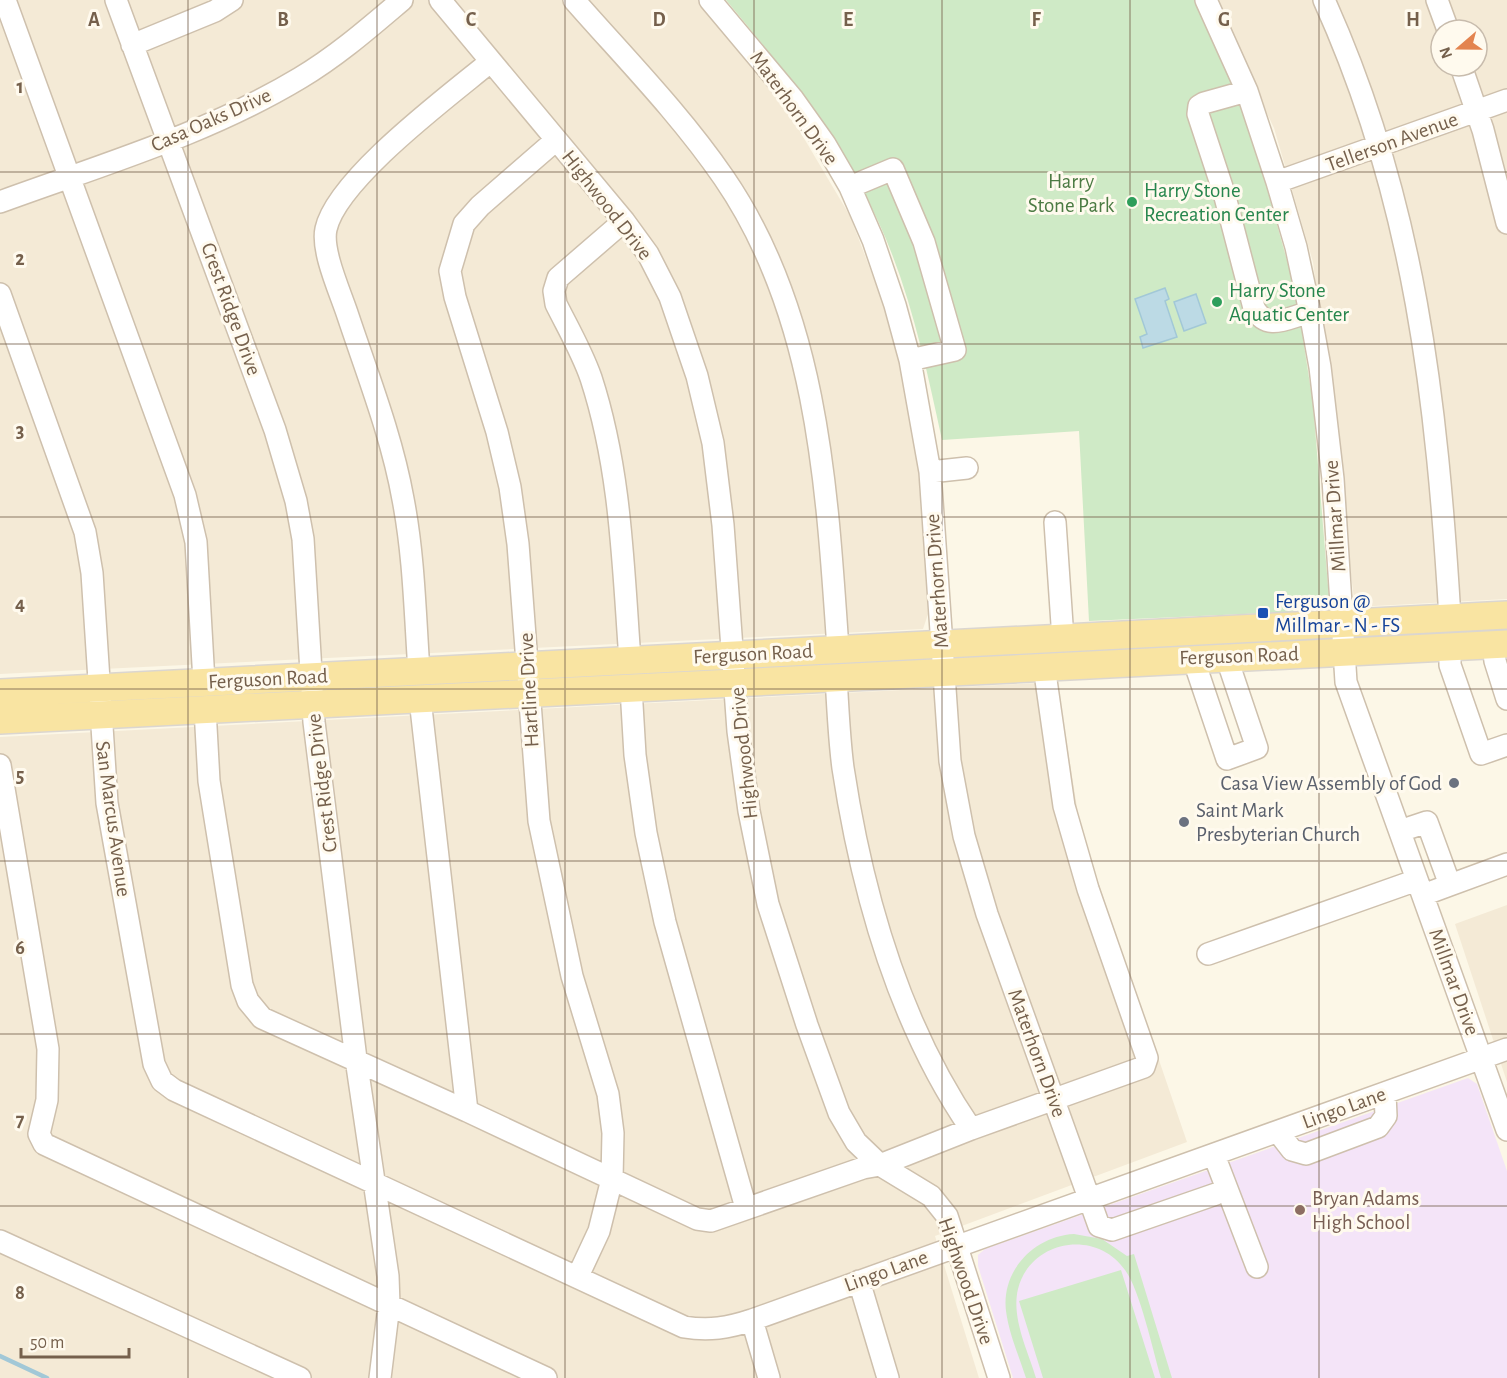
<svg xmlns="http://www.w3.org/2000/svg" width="1507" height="1378" font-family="'Alegreya Sans',sans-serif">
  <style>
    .residential { fill: #f4ead6; fill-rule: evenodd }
    .education { fill: #f4e4f8 }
    .green { fill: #cfeac6 }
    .water { fill: #bcdae5; stroke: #a2c8d7; stroke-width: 1.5 }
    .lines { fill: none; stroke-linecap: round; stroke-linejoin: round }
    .stream { stroke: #a2c8d7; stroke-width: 4.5 }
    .minor-casing { stroke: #cec0ad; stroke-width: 24 }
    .major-casing { stroke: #dbd6d0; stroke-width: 30 }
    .minor { stroke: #fff; stroke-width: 21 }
    .major { stroke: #f9e4a2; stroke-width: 27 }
    .grid { fill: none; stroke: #75604c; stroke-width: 1.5; stroke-opacity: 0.55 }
    .leisure-dot { fill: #2e9e5b; stroke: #fffaee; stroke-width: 2 }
    .transit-dot { fill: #1a4fb4; stroke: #fffaee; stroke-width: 2 }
    .worship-dot { fill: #6b7280; stroke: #fffaee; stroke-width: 2 }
    .education-dot { fill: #8d6e63; stroke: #fffaee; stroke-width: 2 }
    .labels { text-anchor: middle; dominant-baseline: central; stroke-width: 6; stroke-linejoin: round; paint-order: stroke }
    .street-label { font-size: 21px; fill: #75604c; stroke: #fffaee }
    .park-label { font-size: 21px; fill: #4c7b43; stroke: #fffaee }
    .leisure-label { font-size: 21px; fill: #27864d; stroke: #fffaee; text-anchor: start }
    .transit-label { font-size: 21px; fill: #164399; stroke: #fffaee; text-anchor: start }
    .worship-label { font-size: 21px; fill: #5b616d; stroke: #fffaee; text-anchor: end }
    .education-label { font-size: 21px; fill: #785e54; stroke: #fffaee; text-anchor: start }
    .grid-label { font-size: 20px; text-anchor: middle; font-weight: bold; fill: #75604c; stroke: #fffaee; stroke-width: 6; stroke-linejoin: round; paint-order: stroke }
  </style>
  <rect width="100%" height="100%" fill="#fcf7e7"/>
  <path class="residential" d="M0 0H698L789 113 850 216 892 327 917 451 928 614 923 629 0 674Z
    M1212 0H1507V599L1355 607 1313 262 1274 128ZM1441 30H1477V66H1441Z
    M1057 682 1081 832 1187 1142 935 1236 979 1378H0V737Z
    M1507 905V1082L1455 924Z"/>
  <path class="education" d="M1468 1078 1477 1084 1507 1171V1378H1013L978 1266V1255L985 1249Z"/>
  <path class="green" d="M726 0H1196L1231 75 1263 174 1296 293 1313 404 1329 598 1311 611 1089 621 1079 431 942 440C926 366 910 290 878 221 840 140 783 68 726 0Z
    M1074 1234 1102 1239 1127 1256 1134 1254 1172 1378H1161C1153 1351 1140 1290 1125 1270 1096 1228 1030 1240 1018 1289 1011 1318 1028 1351 1036 1378H1026C1019 1356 1009 1334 1006 1311 1001 1270 1035 1236 1074 1234Z
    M1121 1270 1155 1378H1043L1019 1301Z"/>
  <path class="water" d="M1165 288 1169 299 1165 301 1177 337 1143 348 1140 337 1147 334 1135 299Z
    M1196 294 1206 323 1184 331 1174 302Z"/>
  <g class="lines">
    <path class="stream" d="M0 1356 47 1378"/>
    <g class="minor-casing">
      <path id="minor" d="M5 0 185 495 196 542 204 682
        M116 0 275 430 296 501 303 539 314 722 356 1059 388 1276 389 1305 380 1378
        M440 0 624 221 648 254 670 297 697 376 713 443 723 525 738 731 749 811 768 904 807 1025 839 1113 856 1142 880 1165 931 1196 947 1216 999 1378
        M574 0C625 58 680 114 724 178 818 315 827 489 838 649
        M710 0 793 99 825 144 850 187 873 240 895 305 910 360 930 472 950 761 964 836 987 914 1099 1226 1112 1230 1216 1194
        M1206 0 1247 91 1277 182 1296 247 1310 312 1320 367 1333 479 1346 682 1507 1130
        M1324 0C1415 201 1437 401 1450 618
        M1437 0 1448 30
        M132 45 215 11 232 0
        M1461 66 1483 130 1507 223
        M1247 91 1204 103 1199 106 1198 114 1224 193 1254 308C1267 332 1287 318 1310 312
        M556 140 480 206 464 224 450 271 455 297 497 432 510 487 518 544 539 821 572 976 608 1094 613 1133 612 1179 599 1231 578 1276
        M1277 182 1507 100
        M850 187 893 169 924 242 955 350 910 360
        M0 202C101 165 207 134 300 78 337 56 369 28 402 0
        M624 221 558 278 554 291 556 304C568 328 582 352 591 378 621 470 623 565 630 660
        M0 294 85 532 92 573 107 803 154 1064 162 1081 174 1090 684 1327C709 1331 728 1328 752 1320L1507 1049
        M930 472 967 468
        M1055 522 1063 639
        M1493 645 1495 661 1507 699
        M1450 648V665L1481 754 1507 745
        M1193 658 1227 759 1257 748 1226 656
        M419 671C415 614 414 556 403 499 392 437 368 376 348 316 341 294 321 251 326 229 337 179 449 96 490 62
        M836 678C838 708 839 738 843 768 862 893 899 1024 971 1129L1144 1067 1147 1058 1088 889 1064 806 1044 666
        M631 688 635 755 646 833 665 922 746 1208
        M205 709 209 781 242 985 248 1001 262 1018 467 1111 420 699
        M0 765 48 1049 47 1100 39 1134 44 1144 546 1378
        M1400 831 1427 822 1450 885 1423 895
        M1450 885 1507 864
        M1208 954 1417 880
        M467 1111 697 1219 711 1221 863 1168 880 1165 971 1129
        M1278 1132 1292 1150 1306 1154 1378 1127 1386 1116 1385 1093
        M1214 1155 1257 1267
        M0 1241 300 1378
        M859 1281 888 1378
        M752 1320 769 1378"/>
    </g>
    <g class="major-casing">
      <path id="major" d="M0 693 1507 615
        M0 720 1507 644"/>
    </g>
    <use href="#minor" class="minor"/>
    <use href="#major" class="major"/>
  </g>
  <path class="grid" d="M188 0V1378M377 0V1378M565 0V1378M754 0V1378M942 0V1378M1130 0V1378M1319 0V1378M0 172H1507M0 344H1507M0 517H1507M0 689H1507M0 861H1507M0 1034H1507M0 1206H1507"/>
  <g class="leisure-dot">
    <circle cx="1132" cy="202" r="6"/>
    <circle cx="1217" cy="302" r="6"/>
  </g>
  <rect class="transit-dot" x="1257" y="607" width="12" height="12" rx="3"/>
  <g class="worship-dot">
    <circle cx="1454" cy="783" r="6"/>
    <circle cx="1184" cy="822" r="6"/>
  </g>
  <circle class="education-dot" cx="1300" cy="1210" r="6"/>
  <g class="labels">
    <g class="street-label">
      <text transform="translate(794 108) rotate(54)">Materhorn Drive</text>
      <text transform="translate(211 120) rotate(-24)">Casa Oaks Drive</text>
      <text transform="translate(1392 142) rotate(-20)">Tellerson Avenue</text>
      <text transform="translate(607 205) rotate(52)">Highwood Drive</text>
      <text transform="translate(231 309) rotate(70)">Crest Ridge Drive</text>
      <text transform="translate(1335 516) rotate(-94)">Millmar Drive</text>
      <text transform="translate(937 581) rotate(-94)">Materhorn Drive</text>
      <text transform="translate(753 654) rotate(-3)">Ferguson Road</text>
      <text transform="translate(1239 656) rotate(-2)">Ferguson Road</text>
      <text transform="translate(268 679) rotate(-3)">Ferguson Road</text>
      <text transform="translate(529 690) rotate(-93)">Hartline Drive</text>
      <text transform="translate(744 753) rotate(-96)">Highwood Drive</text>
      <text transform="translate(322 783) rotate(-97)">Crest Ridge Drive</text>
      <text transform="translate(113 819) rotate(82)">San Marcus Avenue</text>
      <text transform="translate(1454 982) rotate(70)">Millmar Drive</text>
      <text transform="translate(1037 1053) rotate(70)">Materhorn Drive</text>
      <text transform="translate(1344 1108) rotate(-20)">Lingo Lane</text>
      <text transform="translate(886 1271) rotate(-20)">Lingo Lane</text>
      <text transform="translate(966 1281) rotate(71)">Highwood Drive</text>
    </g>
    <g class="park-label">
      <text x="1071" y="181">Harry<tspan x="1071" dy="24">Stone Park</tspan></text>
    </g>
    <g class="leisure-label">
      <text x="1144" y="190">Harry Stone<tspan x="1144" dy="24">Recreation Center</tspan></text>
      <text x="1229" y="290">Harry Stone<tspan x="1229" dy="24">Aquatic Center</tspan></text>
    </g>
    <g class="transit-label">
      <text x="1275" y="601">Ferguson @<tspan x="1275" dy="24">Millmar - N - FS</tspan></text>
    </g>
    <g class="worship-label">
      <text x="1442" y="783">Casa View Assembly of God</text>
      <text x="1196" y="810" text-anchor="start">Saint Mark<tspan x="1196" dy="24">Presbyterian Church</tspan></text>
    </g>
    <g class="education-label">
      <text x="1312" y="1198">Bryan Adams<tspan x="1312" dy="24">High School</tspan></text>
    </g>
  </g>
  <g class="grid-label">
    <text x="94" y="26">A</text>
    <text x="283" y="26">B</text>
    <text x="471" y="26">C</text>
    <text x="659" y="26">D</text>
    <text x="848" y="26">E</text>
    <text x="1036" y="26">F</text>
    <text x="1224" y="26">G</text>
    <text x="1413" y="26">H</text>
    <text x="20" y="93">1</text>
    <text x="20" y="265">2</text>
    <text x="20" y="437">3</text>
    <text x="20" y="610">4</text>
    <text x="20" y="782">5</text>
    <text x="20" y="954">6</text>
    <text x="20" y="1126">7</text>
    <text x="20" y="1299">8</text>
  </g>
  <g transform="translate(1459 48) rotate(250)"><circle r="28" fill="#fffaee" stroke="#c8bcad" stroke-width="1.5"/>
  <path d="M0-4.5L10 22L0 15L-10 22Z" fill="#e3844f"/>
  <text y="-9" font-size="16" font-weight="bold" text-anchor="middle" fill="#75604c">N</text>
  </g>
  <path d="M21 1348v9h108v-9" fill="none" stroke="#75604c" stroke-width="3"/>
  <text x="30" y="1348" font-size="18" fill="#75604c" stroke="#fffaee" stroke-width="4.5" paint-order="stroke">50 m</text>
</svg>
